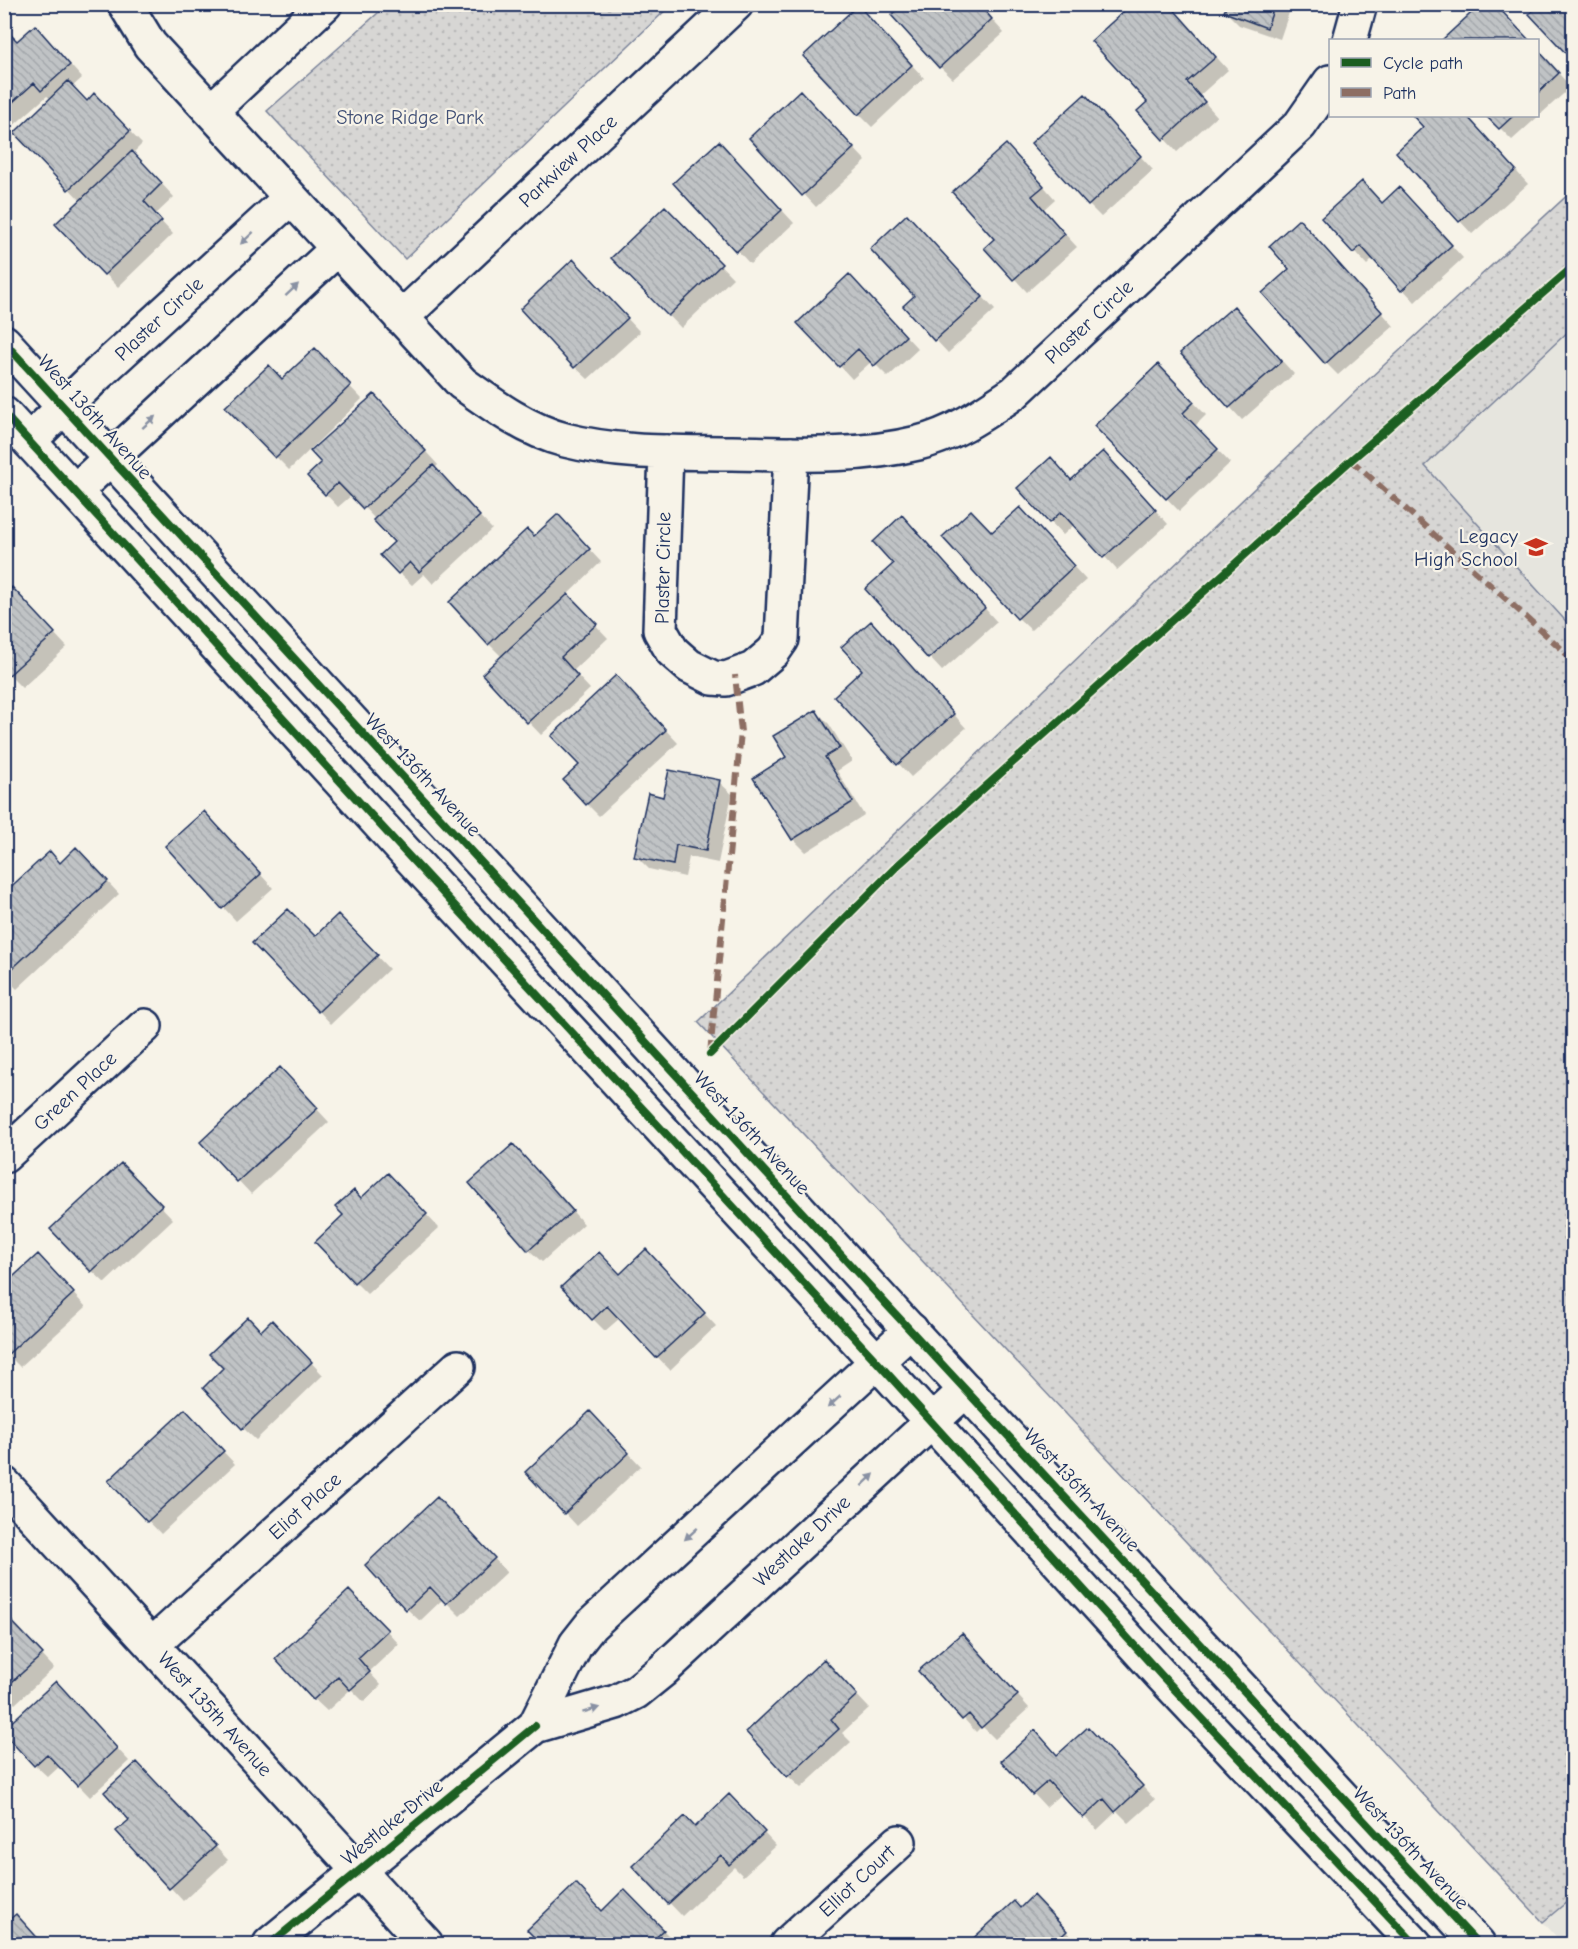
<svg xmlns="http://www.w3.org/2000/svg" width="1578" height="1949" font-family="'Comic Neue',sans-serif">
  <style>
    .built { fill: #e6e5de }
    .park { fill: url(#park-dots); stroke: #798299; stroke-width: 1.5 }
    .shadow { fill: #0003 }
    .building { fill: url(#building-back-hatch); stroke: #1b2f5e; stroke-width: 1.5 }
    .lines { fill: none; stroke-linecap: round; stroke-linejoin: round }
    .minor-casing { stroke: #1b2f5e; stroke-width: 38 }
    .tertiary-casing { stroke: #1b2f5e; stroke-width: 38 }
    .secondary-casing { stroke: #1b2f5e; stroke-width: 38 }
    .minor { stroke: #f7f3e8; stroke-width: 33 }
    .tertiary { stroke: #f7f3e8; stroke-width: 33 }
    .secondary { stroke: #f7f3e8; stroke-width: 33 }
    .quiet { stroke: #8d6e63; stroke-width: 6; stroke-dasharray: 12 6; stroke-linecap: butt }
    .cycleway-casing { stroke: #f7f3e8; stroke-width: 11 }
    .cycleway { stroke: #1b5e20; stroke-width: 8 }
    .oneway { fill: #8991a3 }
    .labels { text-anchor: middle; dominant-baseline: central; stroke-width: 4.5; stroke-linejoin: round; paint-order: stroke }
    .park-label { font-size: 20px; fill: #415076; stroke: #f7f3e8 }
    .street-label { font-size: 20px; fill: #1b2f5e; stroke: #f7f3e8 }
    .poi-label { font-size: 20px; fill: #1b2f5e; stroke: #f7f3e8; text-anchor: end }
  </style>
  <defs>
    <pattern id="park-dots" width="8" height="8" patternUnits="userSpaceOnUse" patternTransform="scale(1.5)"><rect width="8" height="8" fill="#d7d6d4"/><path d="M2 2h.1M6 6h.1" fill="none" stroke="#b8b8b8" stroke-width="1.8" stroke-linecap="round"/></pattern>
    <pattern id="building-back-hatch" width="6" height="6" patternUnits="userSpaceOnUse" patternTransform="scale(1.5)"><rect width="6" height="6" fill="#c0c3c5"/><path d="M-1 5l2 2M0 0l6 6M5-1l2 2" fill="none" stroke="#a4a8ac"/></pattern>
  </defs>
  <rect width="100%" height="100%" fill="#f7f3e8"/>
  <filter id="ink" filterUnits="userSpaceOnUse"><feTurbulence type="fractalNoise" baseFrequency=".0167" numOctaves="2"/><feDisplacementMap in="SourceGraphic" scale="12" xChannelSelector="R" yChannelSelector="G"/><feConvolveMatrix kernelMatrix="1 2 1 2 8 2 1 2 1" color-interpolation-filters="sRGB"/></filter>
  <g filter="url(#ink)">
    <path class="built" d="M1573 327V629L1425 466Z
      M1573 1896V1944H1563L1543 1922Z"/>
    <path class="park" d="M387 5V4L671 5 405 259 267 111Z
      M1573 190V327L1425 466 1573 629 1574 1896 1543 1922 698 1022 1356 391Z"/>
    <path class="shadow" d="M4 4H18L4 17Z
      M978 4 1004 33 953 79 940 67Z
      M1169 4 1228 70 1199 96 1217 116 1177 152 1139 111 1149 102Z
      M1223 4H1292L1280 39 1239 25 1226 12 1228 6Z
      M1483 4 1501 12 1528 40H1444Z
      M870 20 924 78 872 127 859 114Z
      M4 39 18 43 48 40 82 78 72 87 87 103 94 95 142 144 133 153 174 197 155 215 173 234 118 287 57 224 81 201 16 133 51 99 47 96 4 134Z
      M1538 51 1571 87 1512 140 1488 116H1538Z
      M813 105 866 161 816 207 751 138Z
      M1097 109 1153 170 1101 217 1089 205Z
      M1415 116H1466L1528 184 1472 234 1460 221 1425 127Z
      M731 155 794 223 750 264 675 183Z
      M1019 158 1055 199 1043 210 1077 247 1027 292 986 248 996 239Z
      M1412 202 1463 258 1415 302 1374 258 1367 265 1324 218 1383 204Z
      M665 208 733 278 681 328 614 258Z
      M920 229 995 310 948 353 905 307 916 296Z
      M1311 234 1394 326 1338 375 1326 363 1291 269Z
      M586 274 640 332 588 379 575 367Z
      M862 289 918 349 888 377 872 361 852 379 840 366Z
      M1234 308 1294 374 1242 420 1230 407Z
      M315 350 362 399 289 470 227 407 282 381Z
      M1158 366 1206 415 1195 426 1230 463 1179 511 1097 426Z
      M386 408 438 465 434 469 492 529 433 584 424 574 412 585 399 573 396 542 376 520 352 495 338 507 309 476Z
      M1115 466 1168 524 1117 570 1075 524 1063 535 1019 488 1072 481Z
      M1032 522 1086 580 1031 630 1018 618 992 534Z
      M570 529 601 562 567 595 608 638 573 671 590 689 541 735 484 675 502 657 489 644 534 538Z
      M915 530 997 622 942 671 867 590 895 564Z
      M25 602 67 647 22 688 4 670Z
      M884 636 966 728 911 777 836 696 864 670Z
      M628 690 678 743 599 816 587 804 581 765Z
      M816 711 829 724 852 761 837 771 864 815 806 852 793 839 788 758Z
      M4 777 13 785 4 793Z
      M719 782 732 794 718 863 689 857 685 877 649 869 636 856 664 799Z
      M216 826 273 888 236 921 167 846Z
      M89 862 119 894 17 989 4 976V895L61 864Z
      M351 929 389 969 331 1024 319 1011 315 938Z
      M4 1032 12 1040 4 1047Z
      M292 1082 329 1122 251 1194 202 1142Z
      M525 1158 584 1224 542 1262 529 1250Z
      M133 1177 173 1219 105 1283 92 1271Z
      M401 1188 439 1228 367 1294 355 1282 362 1200Z
      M658 1264 716 1326 670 1370 620 1318 605 1331 593 1319 620 1275Z
      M50 1269 86 1307 20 1367 4 1351Z
      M262 1333 285 1335 323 1375 256 1440 243 1428Z
      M197 1424 235 1464 161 1534 110 1481Z
      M603 1426 641 1466 577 1526 565 1513Z
      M450 1512 507 1572 460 1616 443 1599 420 1621 407 1609Z
      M362 1604 399 1644 369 1672 381 1685 364 1702 351 1689 327 1711 314 1699Z
      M4 1614 54 1668 15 1704 4 1694Z
      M974 1647 1029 1708 995 1739 982 1726 976 1732 920 1671Z
      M837 1674 869 1708 842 1733 851 1742 801 1788 788 1776Z
      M68 1696 129 1761 90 1797 60 1766 48 1777 35 1765Z
      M1101 1741 1155 1800 1129 1823 1117 1811 1097 1830 1062 1793 1046 1807 1003 1761 1058 1756Z
      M149 1776 228 1860 183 1901 118 1831 131 1820Z
      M742 1809 776 1846 743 1876 734 1867 682 1916 634 1866Z
      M624 1891 676 1943 543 1944 529 1930 602 1912Z
      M1014 1903 1020 1910H1046L1078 1944H969Z
      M4 1926 28 1929 42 1944H4Z"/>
    <path class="building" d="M903 4H979L992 19 939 68 891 15Z
      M1132 4H1169L1216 57 1187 82 1205 102 1163 140 1137 111 1147 102 1091 41Z
      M1227 4H1275L1267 28 1224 12Z
      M1481 4H1495L1529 40H1442Z
      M1540 4H1574V62L1529 14Z
      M858 5 912 65 858 115 803 56Z
      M35 25 70 65 41 91 34 83 4 110V37L9 33 17 41Z
      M1538 50 1559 73 1538 93Z
      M68 81 87 101 94 93 130 131 68 190 14 133Z
      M800 90 854 148 802 196 749 138Z
      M1085 94 1141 156 1088 206 1031 143Z
      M1413 116H1467L1516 170 1459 222 1396 152 1423 127Z
      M1486 116H1513L1499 129Z
      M719 141 782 210 736 252 673 183Z
      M1006 144 1044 186 1032 196 1065 234 1013 280 984 248 994 239 952 192Z
      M132 151 162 183 144 201 162 221 104 275 55 224Z
      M1362 181 1382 203 1399 187 1452 245 1401 291 1361 246 1353 253 1321 218Z
      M665 206 722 264 668 316 611 258Z
      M907 214 983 297 934 341 903 306 914 296 870 249Z
      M1299 219 1382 312 1325 364 1262 293 1289 269 1269 246Z
      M573 259 628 318 574 368 520 309Z
      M849 274 906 336 874 366 858 349 839 367 797 323Z
      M1234 306 1282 361 1229 408 1180 353Z
      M315 348 351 385 275 458 225 407 269 365 282 379Z
      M1158 364 1194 402 1183 413 1218 449 1166 499 1094 426Z
      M374 394 426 451 363 509 338 483 325 495 307 476 321 463 310 451Z
      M1103 451 1156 510 1103 558 1061 512 1049 523 1017 488 1051 457 1071 480Z
      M433 465 480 516 419 572 410 562 398 574 380 555 394 542 373 520Z
      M1020 507 1074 566 1017 619 942 537 971 510 992 532Z
      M558 514 590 549 488 645 449 602 527 529 534 536Z
      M902 515 985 608 928 659 865 589 893 564 873 542Z
      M12 587 55 633 8 676 4 672V594Z
      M568 594 597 624 561 657 578 676 527 723 482 674Z
      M871 621 954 714 897 765 834 696 862 670 841 647Z
      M616 675 666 730 586 805 563 780 579 765 551 736Z
      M816 710 840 748 825 757 853 802 792 840 753 778 786 757 773 736Z
      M669 770 720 780 706 851 676 845 673 865 634 857 648 793 663 797Z
      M204 811 261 874 222 909 165 846Z
      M76 847 108 881 4 976V893L50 851 60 863Z
      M288 909 315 936 338 914 378 955 318 1012 252 943Z
      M280 1067 318 1108 237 1182 200 1142Z
      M513 1144 573 1211 528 1251 469 1183Z
      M121 1163 162 1205 91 1272 50 1229Z
      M388 1173 427 1214 354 1283 315 1242 343 1215 335 1207 354 1190 361 1198Z
      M646 1249 705 1313 656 1358 607 1306 592 1320 561 1287 599 1252 620 1274Z
      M38 1254 74 1293 7 1355 4 1353V1285Z
      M248 1317 261 1331 272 1320 312 1362 242 1429 203 1388 223 1368 209 1354Z
      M185 1409 224 1451 147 1522 108 1481Z
      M590 1411 629 1453 564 1514 525 1472Z
      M437 1497 495 1558 446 1604 430 1587 406 1610 365 1565Z
      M349 1590 388 1630 358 1658 370 1672 350 1690 338 1677 313 1700 275 1659Z
      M4 1613 43 1654 4 1689Z
      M962 1633 1018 1695 981 1728 969 1714 962 1720 918 1671Z
      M824 1659 857 1695 831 1719 839 1729 787 1777 746 1732Z
      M56 1681 117 1748 77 1786 47 1754 34 1766 4 1734V1729Z
      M1088 1727 1143 1786 1115 1812 1104 1799 1083 1818 1048 1781 1032 1795 1001 1761 1035 1730 1057 1755Z
      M137 1762 216 1846 169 1889 116 1831 129 1820 104 1792Z
      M729 1794 765 1832 729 1865 721 1855 668 1904 632 1866 685 1816 695 1827Z
      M576 1883 602 1911 624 1889 664 1930 649 1944H541L527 1930Z
      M1033 1895 1067 1931 1053 1944H967L1014 1901 1020 1908Z
      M16 1914 43 1944H4V1924Z"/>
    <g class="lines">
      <g class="minor-casing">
        <path id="minor" d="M125 4 150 45 462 383C494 406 527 430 565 440 620 454 676 452 732 453 794 454 857 458 918 443 953 435 984 413 1014 393L1300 125 1330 82
          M1350 40 1360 4
          M211 111 325 4
          M401 318 736 4
          M29 441 99 373 290 198
          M666 452 660 630 672 651 689 666 713 678 726 679 753 669 773 652 782 639 791 454
          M75 491 337 249
          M4 1156 145 1026
          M4 1484 426 1944
          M152 1645 458 1367
          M787 1944 899 1842"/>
      </g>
      <g class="tertiary-casing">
        <path id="tertiary" d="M535 1726 616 1702 636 1692 662 1671 966 1390
          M270 1944 535 1726 576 1644 591 1625 911 1330"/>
      </g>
      <g class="secondary-casing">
        <path id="secondary" d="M4 342 887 1305 1478 1944
          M4 414 405 852 877 1362 1162 1676 1415 1944"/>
      </g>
      <use href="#minor" class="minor"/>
      <use href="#tertiary" class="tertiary"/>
      <use href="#secondary" class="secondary"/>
      <path class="quiet" d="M1351 460 1564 651 1574 665
        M710 1054 741 732 735 675"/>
      <g class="cycleway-casing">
        <path id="cycleway" d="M4 342 887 1305 1478 1944
          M4 414 405 852 877 1362 1162 1676 1415 1944
          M710 1054 898 865 1351 460 1574 266
          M270 1944 535 1726"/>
      </g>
      <use href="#cycleway" class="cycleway"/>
    </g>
    <defs><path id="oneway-solid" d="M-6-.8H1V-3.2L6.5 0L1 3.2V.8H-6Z" transform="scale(1.5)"/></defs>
    <g class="oneway">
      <use href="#oneway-solid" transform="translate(247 238) rotate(137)"/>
      <use href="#oneway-solid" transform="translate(292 290) rotate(-43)"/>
      <use href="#oneway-solid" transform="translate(149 422) rotate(-42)"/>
      <use href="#oneway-solid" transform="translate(834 1402) rotate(138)"/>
      <use href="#oneway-solid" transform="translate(868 1480) rotate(-43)"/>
      <use href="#oneway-solid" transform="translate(691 1534) rotate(138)"/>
      <use href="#oneway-solid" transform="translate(591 1710) rotate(-17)"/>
    </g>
  </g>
  <defs>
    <g id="school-bare" transform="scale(1.8)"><path d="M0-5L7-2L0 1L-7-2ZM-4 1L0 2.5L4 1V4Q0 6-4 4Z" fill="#c8321e" stroke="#f7f3e8" stroke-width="2.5" paint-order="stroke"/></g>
  </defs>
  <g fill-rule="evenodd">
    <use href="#school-bare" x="1536" y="547"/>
  </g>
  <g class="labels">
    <g class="park-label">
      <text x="410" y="117">Stone Ridge Park</text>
    </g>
    <g class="street-label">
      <text transform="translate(568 161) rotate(-43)">Parkview Place</text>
      <text transform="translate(159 319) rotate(-43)">Plaster Circle</text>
      <text transform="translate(1089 322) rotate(-43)">Plaster Circle</text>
      <text transform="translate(95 417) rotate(48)">West 136th Avenue</text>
      <text transform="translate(663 568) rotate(-89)">Plaster Circle</text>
      <text transform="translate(423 775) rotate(47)">West 136th Avenue</text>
      <text transform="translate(75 1091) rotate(-43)">Green Place</text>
      <text transform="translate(752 1133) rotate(47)">West 136th Avenue</text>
      <text transform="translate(1082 1490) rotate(47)">West 136th Avenue</text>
      <text transform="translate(305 1506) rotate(-42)">Eliot Place</text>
      <text transform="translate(802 1541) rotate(-43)">Westlake Drive</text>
      <text transform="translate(215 1714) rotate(48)">West 135th Avenue</text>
      <text transform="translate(392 1822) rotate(-39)">Westlake Drive</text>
      <text transform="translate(1411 1848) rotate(47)">West 136th Avenue</text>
      <text transform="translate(857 1881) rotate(-43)">Elliot Court</text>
    </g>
    <g class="poi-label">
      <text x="1518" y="536">Legacy<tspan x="1518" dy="23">High School</tspan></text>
    </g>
  </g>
  <rect width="1578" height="1949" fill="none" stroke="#f7f3e8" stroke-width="24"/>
  <rect x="12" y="12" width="1554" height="1925" fill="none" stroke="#1b2f5e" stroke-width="2" filter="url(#ink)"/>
  <rect x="1329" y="39" width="210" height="78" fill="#f7f3e8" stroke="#9fa5b1" stroke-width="1.5"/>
  <rect x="1341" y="58" width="30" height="9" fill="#1b5e20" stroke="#9fa5b1" stroke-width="1.5"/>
  <text x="1383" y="69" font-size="18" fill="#1b2f5e">Cycle path</text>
  <rect x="1341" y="88" width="30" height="9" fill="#8d6e63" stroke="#9fa5b1" stroke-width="1.5"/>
  <text x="1383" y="99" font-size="18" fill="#1b2f5e">Path</text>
</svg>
